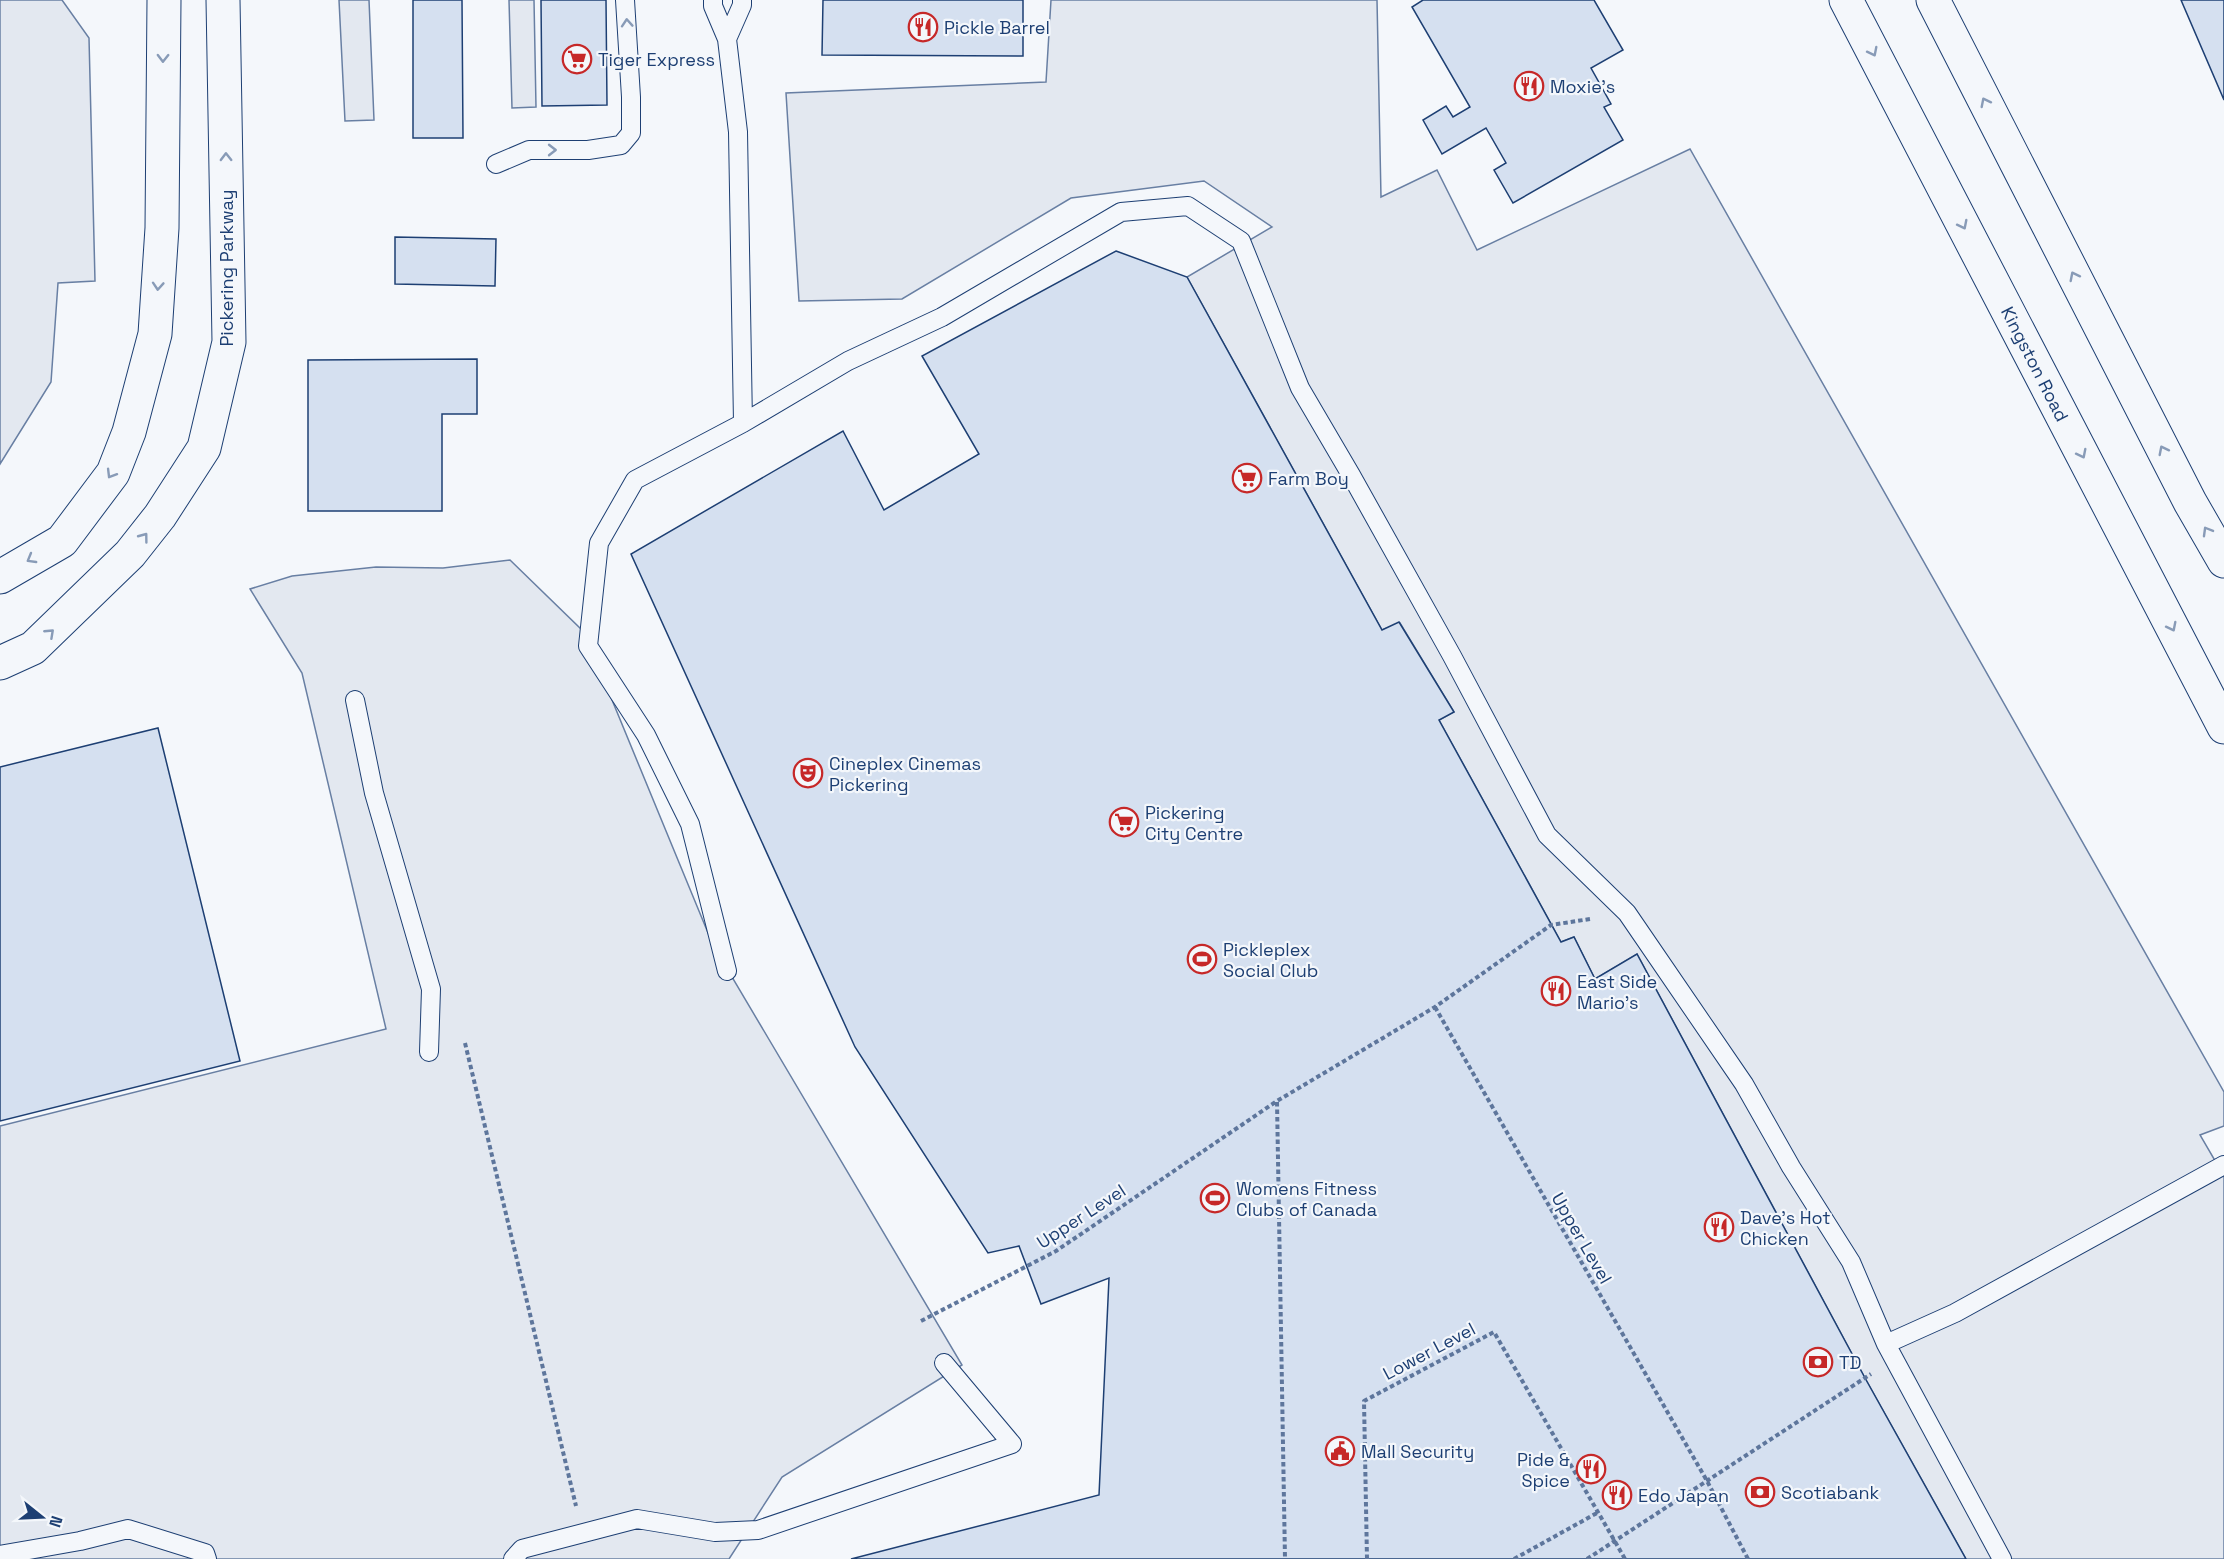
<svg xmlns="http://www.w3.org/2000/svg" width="2224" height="1559" font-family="'Space Grotesk',sans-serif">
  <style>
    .parking { fill: #e3e8f0; stroke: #687fa3; stroke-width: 1.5 }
    .building { fill: #d5e0f0; stroke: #1d3f73; stroke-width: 1.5 }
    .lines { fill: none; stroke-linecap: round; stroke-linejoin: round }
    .service-casing { stroke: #1d3f73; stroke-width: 20 }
    .tertiary-casing { stroke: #1d3f73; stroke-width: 35 }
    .primary-casing { stroke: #1d3f73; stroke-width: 35 }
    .path { stroke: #5e769c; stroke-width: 4; stroke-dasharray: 4.5 3; stroke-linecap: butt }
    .service { stroke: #f4f7fb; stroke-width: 18 }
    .tertiary { stroke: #f4f7fb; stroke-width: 33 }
    .primary { stroke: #f4f7fb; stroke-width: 33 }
    .oneway { stroke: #889bb7 }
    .labels { text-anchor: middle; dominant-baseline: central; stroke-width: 4.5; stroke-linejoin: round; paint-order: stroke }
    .poi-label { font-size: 18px; fill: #1d3f73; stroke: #f4f7fb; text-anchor: start }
    .street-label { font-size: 18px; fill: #1d3f73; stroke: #f4f7fb }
  </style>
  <rect width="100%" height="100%" fill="#f4f7fb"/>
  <path class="parking" d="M0 0H62L89 38 95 281 58 283 51 382 0 464Z
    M339 0H369L374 120 345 121Z
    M509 0H534L536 107 512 108Z
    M1051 0H1377L1381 197 1437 170 1477 250 1690 149 2224 1092V1126L2200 1135 2224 1176V1559H1966L1865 1378 1637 954 1595 979 1574 937 1561 942 1439 720 1454 712 1400 623 1382 630 1187 277 1272 227 1204 181 1071 198 902 299 799 301 786 93 1046 82Z
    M510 560 584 632 713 945 962 1365 782 1477 729 1559H0V1126L386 1029 302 673 250 589 292 576 376 567 443 568Z"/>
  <path class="building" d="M413 0H462L463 138H413Z
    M541 0H606L607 105 542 106Z
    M823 0H1023V56L822 55Z
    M1423 0H1594L1623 50 1591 68 1611 104 1604 107 1623 140 1513 203 1494 170 1506 163 1486 128 1442 154 1423 120 1446 106 1453 117 1470 107 1412 7Z
    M2181 0H2224V100Z
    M395 237 496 239 495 286 395 284Z
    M1116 251 1187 277 1382 630 1399 622 1454 712 1439 720 1561 942 1574 937 1595 979 1637 954 1865 1378 1966 1559H851L1099 1495 1109 1278 1041 1304 1019 1246 988 1253 855 1047 631 554 843 431 884 510 979 454 922 356Z
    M477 359V414H442V511H308V360Z
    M158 728 240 1061 0 1121V767Z"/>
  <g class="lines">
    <g class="service-casing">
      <path id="service" d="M713 0V6L727 39 738 132 743 423
        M727 39 742 5V0
        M496 164 529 150H588L621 145 631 133V97L625 0
        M355 700 374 793 431 989 429 1052
        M727 971 690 824 646 735 588 646 599 543 635 480 743 423 848 361 942 317 1121 212 1188 206 1241 241 1300 388 1351 475 1452 656 1547 835 1627 913 1744 1084 1791 1167 1851 1262 1886 1344 2002 1559
        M1886 1344 1955 1313 2224 1165
        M0 1555 80 1541 128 1529 205 1553 207 1559
        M513 1559 522 1549 637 1519 715 1532 758 1530 1012 1444 944 1363"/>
    </g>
    <g class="tertiary-casing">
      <path id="tertiary" d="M0 577 62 541 113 473 129 432 155 334 162 228 164 0
        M0 663 33 648 130 554 160 516 204 448 229 342 223 0"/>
    </g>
    <g class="primary-casing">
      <path id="primary" d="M1846 0 2224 727
        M1933 0 2190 502 2224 561"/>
    </g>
    <path class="path" d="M1435 1007 1707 1481 1748 1559
      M465 1043 576 1506
      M1277 1102 1285 1559
      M921 1321 1056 1251 1277 1101 1435 1007 1551 925 1590 919
      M1367 1559 1364 1401 1494 1332 1625 1559
      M1514 1559 1597 1513
      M1587 1559 1871 1374"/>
    <use href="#service" class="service"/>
    <use href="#tertiary" class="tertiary"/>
    <use href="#primary" class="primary"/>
  </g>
  <defs><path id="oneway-chevron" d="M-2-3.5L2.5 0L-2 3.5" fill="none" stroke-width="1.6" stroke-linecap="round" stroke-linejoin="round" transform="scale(1.5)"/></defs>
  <g class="oneway">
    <use href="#oneway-chevron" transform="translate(627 23) rotate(-94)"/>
    <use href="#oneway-chevron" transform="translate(1873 52) rotate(63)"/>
    <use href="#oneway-chevron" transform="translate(163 58) rotate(91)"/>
    <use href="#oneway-chevron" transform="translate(1985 102) rotate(-117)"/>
    <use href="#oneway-chevron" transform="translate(552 150)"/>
    <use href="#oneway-chevron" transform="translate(226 157) rotate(-91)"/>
    <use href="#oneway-chevron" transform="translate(1963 225) rotate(63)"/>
    <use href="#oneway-chevron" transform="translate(2074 276) rotate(-117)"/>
    <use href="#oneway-chevron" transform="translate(158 286) rotate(94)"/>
    <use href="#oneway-chevron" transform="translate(2163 450) rotate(-117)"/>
    <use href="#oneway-chevron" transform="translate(2082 454) rotate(63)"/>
    <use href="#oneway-chevron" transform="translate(111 474) rotate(121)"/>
    <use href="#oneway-chevron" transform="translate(2207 531) rotate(-120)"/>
    <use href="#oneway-chevron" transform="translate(144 537) rotate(-53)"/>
    <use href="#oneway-chevron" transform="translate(31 559) rotate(150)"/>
    <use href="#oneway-chevron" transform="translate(2172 627) rotate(63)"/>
    <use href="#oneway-chevron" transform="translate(50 633) rotate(-43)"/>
  </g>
  <defs>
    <g id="restaurant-ring" transform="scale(1.5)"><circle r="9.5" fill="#f4f7fb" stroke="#c62828" stroke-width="1.5"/><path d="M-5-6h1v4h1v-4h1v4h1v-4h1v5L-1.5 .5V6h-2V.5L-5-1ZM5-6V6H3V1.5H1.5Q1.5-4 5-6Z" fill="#c62828"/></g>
    <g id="supermarket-ring" transform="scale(1.5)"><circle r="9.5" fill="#f4f7fb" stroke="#c62828" stroke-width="1.5"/><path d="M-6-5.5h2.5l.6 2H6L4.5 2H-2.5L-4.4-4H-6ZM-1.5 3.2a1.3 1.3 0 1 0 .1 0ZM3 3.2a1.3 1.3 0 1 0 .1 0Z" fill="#c62828"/></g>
    <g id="theatre-ring" transform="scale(1.5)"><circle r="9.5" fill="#f4f7fb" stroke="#c62828" stroke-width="1.5"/><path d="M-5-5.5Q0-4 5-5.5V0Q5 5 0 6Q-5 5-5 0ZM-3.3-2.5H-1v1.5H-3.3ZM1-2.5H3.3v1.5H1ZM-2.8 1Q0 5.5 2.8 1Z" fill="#c62828"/></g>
    <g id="stadium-ring" transform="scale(1.5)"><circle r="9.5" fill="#f4f7fb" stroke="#c62828" stroke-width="1.5"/><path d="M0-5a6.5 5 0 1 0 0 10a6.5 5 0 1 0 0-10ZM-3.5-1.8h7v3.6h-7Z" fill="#c62828"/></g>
    <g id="bank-ring" transform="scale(1.5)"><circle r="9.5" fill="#f4f7fb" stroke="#c62828" stroke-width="1.5"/><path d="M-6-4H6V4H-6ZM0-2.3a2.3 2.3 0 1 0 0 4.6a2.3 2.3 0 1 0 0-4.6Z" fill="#c62828"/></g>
    <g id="civic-ring" transform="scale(1.5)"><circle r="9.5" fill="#f4f7fb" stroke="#c62828" stroke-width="1.5"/><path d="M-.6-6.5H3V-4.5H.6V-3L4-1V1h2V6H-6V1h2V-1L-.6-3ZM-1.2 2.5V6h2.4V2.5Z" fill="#c62828"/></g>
  </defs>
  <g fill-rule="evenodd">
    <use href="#restaurant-ring" x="923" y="27"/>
    <use href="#supermarket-ring" x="577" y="59"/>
    <use href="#restaurant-ring" x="1529" y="86"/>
    <use href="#supermarket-ring" x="1247" y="478"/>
    <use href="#theatre-ring" x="808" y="773"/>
    <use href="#supermarket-ring" x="1124" y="822"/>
    <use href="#stadium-ring" x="1202" y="959"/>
    <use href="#restaurant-ring" x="1556" y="991"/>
    <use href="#stadium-ring" x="1215" y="1198"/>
    <use href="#restaurant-ring" x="1719" y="1227"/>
    <use href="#bank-ring" x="1818" y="1362"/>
    <use href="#civic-ring" x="1340" y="1451"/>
    <use href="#restaurant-ring" x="1591" y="1469"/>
    <use href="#bank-ring" x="1760" y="1492"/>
    <use href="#restaurant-ring" x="1617" y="1495"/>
  </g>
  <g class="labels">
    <g class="poi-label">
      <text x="944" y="27">Pickle Barrel</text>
      <text x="598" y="59">Tiger Express</text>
      <text x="1550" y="86">Moxie's</text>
      <text x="1268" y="478">Farm Boy</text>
      <text x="829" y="763">Cineplex Cinemas<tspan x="829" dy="21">Pickering</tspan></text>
      <text x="1145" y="812">Pickering<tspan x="1145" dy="21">City Centre</tspan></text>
      <text x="1223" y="949">Pickleplex<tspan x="1223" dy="21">Social Club</tspan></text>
      <text x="1577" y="981">East Side<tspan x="1577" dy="21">Mario's</tspan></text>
      <text x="1236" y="1188">Womens Fitness<tspan x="1236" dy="21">Clubs of Canada</tspan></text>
      <text x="1740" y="1217">Dave’s Hot<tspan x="1740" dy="21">Chicken</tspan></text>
      <text x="1839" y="1362">TD</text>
      <text x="1361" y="1451">Mall Security</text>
      <text x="1570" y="1459" text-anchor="end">Pide &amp;<tspan x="1570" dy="21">Spice</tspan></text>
      <text x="1781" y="1492">Scotiabank</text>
      <text x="1638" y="1495">Edo Japan</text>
    </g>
    <g class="street-label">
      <text transform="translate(226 268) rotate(-90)">Pickering Parkway</text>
      <text transform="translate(2035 364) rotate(63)">Kingston Road</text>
      <text transform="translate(1081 1216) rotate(-33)">Upper Level</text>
      <text transform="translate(1582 1238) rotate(60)">Upper Level</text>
      <text transform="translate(1429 1351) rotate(-28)">Lower Level</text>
    </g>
  </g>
  <g transform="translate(42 1517) rotate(108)" stroke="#f4f7fb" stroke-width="4.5" paint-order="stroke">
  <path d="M0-4.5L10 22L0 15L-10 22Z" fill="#1d3f73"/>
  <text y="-9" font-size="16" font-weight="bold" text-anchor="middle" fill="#1d3f73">N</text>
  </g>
</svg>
